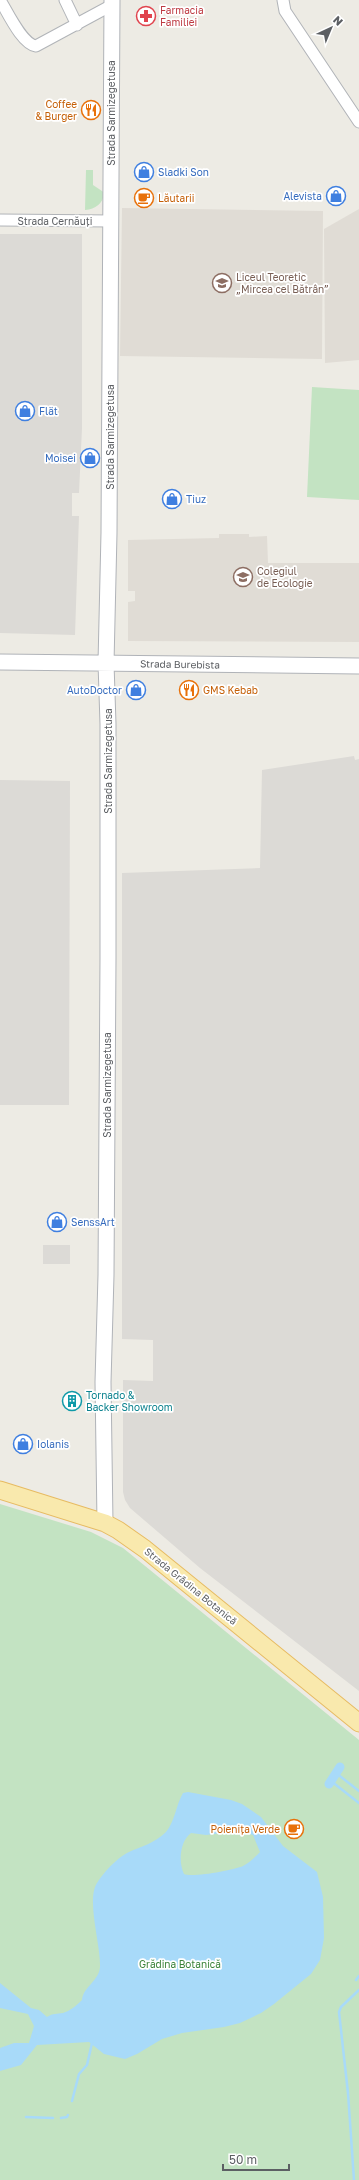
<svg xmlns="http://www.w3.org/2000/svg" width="359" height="2180" font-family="'Golos Text',sans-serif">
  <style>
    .industrial { fill: #dcdad6 }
    .education { fill: #e0dcd5 }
    .green { fill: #c3e3c2 }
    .water { fill: #a8daf9; fill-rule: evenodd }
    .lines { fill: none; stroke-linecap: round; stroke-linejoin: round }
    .stream { stroke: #a8daf9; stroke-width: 2.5 }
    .canal { stroke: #a8daf9; stroke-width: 9 }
    .minor-casing { stroke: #b1b4b8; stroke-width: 13 }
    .secondary-casing { stroke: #b0b3b8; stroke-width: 17 }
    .primary-casing { stroke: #e7bb62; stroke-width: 19 }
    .minor { stroke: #fff; stroke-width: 11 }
    .secondary { stroke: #fff; stroke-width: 15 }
    .primary { stroke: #f9e9ad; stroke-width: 17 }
    .labels { text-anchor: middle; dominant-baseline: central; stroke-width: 3.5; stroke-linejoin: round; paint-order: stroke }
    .health-label { font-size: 10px; fill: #be3a42; stroke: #fff; text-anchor: start }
    .food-label { font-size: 10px; fill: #c56008; stroke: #fff; text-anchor: end }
    .street-label { font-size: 10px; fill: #5c5f63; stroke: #fff }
    .shop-label { font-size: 10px; fill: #366cbe; stroke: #fff; text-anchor: start }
    .education-label { font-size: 10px; fill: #785e54; stroke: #fff; text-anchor: start }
    .culture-label { font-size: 10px; fill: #0d838f; stroke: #fff; text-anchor: start }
    .park-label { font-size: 10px; fill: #3b833b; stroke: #fff }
  </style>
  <rect width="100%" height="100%" fill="#edebe4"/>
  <path class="industrial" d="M0 234H82V428L79 493H72V516H79L75 635 0 633Z
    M354 756 355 760 359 759V1691L200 1568 130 1508 125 1500 123 1492V1380L153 1381V1340L122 1339V873L260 868 262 770Z
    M0 780 70 781 69 1105H0Z
    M43 1245H70V1264H43Z"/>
  <path class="education" d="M122 208 323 211 322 359 120 356Z
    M359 209V360L325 363 324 229Z
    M219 534H249V537L267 536 268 563H359V642L128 641V602L135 601V591H128V540L219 538Z"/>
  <path class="green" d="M86 170H93V185L105 193C102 204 96 209 85 210Z
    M312 387 359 390V500L307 497Z
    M0 1504 91 1532 123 1548 359 1740V2180H0Z"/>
  <path class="water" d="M188 1792 231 1800 242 1804 261 1817 283 1846 317 1872 323 1897 324 1938 320 1960 311 1974 274 2004 261 2013 240 2023 224 2027 182 2033 162 2039 137 2054 125 2059 104 2054 89 2042 37 2045 21 2065 0 2071V2048L14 2043H29L34 2026 28 2014 0 2008V1983L31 2008 39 2010 47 2017C53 2013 57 2014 63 2013 70 2011 76 2006 82 2000 83 1987 99 1981 100 1967 101 1945 86 1900 97 1883 104 1872 115 1860 127 1853 141 1846 154 1844 166 1832 175 1821 176 1805 183 1793ZM240 1831 253 1835 260 1852C255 1857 249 1863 243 1866 234 1870 192 1878 184 1874 178 1862 180 1841 191 1833L206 1835Z"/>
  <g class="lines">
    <path class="stream" d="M336 1773 359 1791
      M331 1781 359 1803
      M356 1980 359 1976
      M72 2101 79 2074 87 2065 92 2043
      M26 2117 53 2118
      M61 2118 67 2117 68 2115
      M354 2180 348 2093 339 2012 341 2007 359 1990"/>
    <path class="canal" d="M329 1784 340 1767"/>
    <g class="minor-casing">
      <path id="minor" d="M0 0C8 13 22 44 36 46L112 5
        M65 0 77 25
        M283 0 285 11 359 122
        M0 220 111 221"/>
    </g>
    <g class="secondary-casing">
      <path id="secondary" d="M0 662 359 666
        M105 1523 103 1382 106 1275 108 958V724L106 663 109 533 112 0"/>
    </g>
    <g class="primary-casing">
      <path id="primary" d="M0 1490 105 1523 118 1530 145 1549 359 1723"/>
    </g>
    <use href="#minor" class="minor"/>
    <use href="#secondary" class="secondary"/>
    <use href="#primary" class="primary"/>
  </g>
  <defs>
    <g id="pharmacy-ring" transform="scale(1)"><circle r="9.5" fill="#fff" stroke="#e0444e" stroke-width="1.5"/><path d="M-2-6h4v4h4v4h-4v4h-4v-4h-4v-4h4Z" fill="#e0444e"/></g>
    <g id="restaurant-ring" transform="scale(1)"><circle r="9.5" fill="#fff" stroke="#e8710a" stroke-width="1.5"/><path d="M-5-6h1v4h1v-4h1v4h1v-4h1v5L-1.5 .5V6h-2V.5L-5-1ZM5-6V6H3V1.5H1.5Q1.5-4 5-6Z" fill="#e8710a"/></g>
    <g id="shop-ring" transform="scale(1)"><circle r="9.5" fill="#fff" stroke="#3f7fe0" stroke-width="1.5"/><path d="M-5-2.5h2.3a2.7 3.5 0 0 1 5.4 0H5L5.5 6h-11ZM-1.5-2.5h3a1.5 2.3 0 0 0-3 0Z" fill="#3f7fe0"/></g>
    <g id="cafe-ring" transform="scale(1)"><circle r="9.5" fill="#fff" stroke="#e8710a" stroke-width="1.5"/><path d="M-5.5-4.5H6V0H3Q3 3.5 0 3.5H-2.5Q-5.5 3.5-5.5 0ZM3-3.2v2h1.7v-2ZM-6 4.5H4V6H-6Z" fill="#e8710a"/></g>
    <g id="school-ring" transform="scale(1)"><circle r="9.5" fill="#fff" stroke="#8d6e63" stroke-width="1.5"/><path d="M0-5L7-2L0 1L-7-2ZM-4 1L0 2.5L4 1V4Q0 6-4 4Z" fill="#8d6e63"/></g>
    <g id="university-ring" transform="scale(1)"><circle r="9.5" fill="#fff" stroke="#8d6e63" stroke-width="1.5"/><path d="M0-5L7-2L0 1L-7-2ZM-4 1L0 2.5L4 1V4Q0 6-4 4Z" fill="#8d6e63"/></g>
    <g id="building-ring" transform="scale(1)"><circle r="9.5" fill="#fff" stroke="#0f9aa8" stroke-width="1.5"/><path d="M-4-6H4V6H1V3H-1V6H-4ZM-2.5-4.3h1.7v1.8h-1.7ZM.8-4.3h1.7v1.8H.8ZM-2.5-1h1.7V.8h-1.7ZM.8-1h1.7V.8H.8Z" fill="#0f9aa8"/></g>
  </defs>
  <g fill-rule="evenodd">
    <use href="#pharmacy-ring" x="146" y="16"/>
    <use href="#restaurant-ring" x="91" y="110"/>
    <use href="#shop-ring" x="144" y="172"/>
    <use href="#shop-ring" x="336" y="196"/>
    <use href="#cafe-ring" x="144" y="198"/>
    <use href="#school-ring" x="222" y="283"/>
    <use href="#shop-ring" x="25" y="411"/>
    <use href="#shop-ring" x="90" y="458"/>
    <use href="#shop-ring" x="172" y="499"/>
    <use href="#university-ring" x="243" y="577"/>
    <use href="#shop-ring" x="136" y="690"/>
    <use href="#restaurant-ring" x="189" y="690"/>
    <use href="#shop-ring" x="57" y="1222"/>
    <use href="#building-ring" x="72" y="1401"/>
    <use href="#shop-ring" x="23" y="1444"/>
    <use href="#cafe-ring" x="294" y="1829"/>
  </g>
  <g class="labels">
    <g class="health-label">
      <text x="160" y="10">Farmacia<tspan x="160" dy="12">Familiei</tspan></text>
    </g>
    <g class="food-label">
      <text x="77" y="104">Coffee<tspan x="77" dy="12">&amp; Burger</tspan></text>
      <text x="158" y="198" text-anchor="start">Lăutarii</text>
      <text x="203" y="690" text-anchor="start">GMS Kebab</text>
      <text x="280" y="1829">Poienița Verde</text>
    </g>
    <g class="street-label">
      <text transform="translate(111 113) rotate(-90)">Strada Sarmizegetusa</text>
      <text x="55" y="221">Strada Cernăuți</text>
      <text transform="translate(110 437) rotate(-90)">Strada Sarmizegetusa</text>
      <text transform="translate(180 664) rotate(1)">Strada Burebista</text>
      <text transform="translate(108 761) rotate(-90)">Strada Sarmizegetusa</text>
      <text transform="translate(107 1085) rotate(-90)">Strada Sarmizegetusa</text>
      <text transform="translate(191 1586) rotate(39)">Strada Grădina Botanică</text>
    </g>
    <g class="shop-label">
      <text x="158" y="172">Sladki Son</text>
      <text x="322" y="196" text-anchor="end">Alevista</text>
      <text x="39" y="411">Flät</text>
      <text x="76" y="458" text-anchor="end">Moisei</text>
      <text x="186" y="499">Tiuz</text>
      <text x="122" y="690" text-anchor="end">AutoDoctor</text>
      <text x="71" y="1222">SenssArt</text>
      <text x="37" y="1444">Iolanis</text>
    </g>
    <g class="education-label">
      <text x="236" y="277">Liceul Teoretic<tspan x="236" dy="12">„Mircea cel Bătrân”</tspan></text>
      <text x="257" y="571">Colegiul<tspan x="257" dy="12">de Ecologie</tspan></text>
    </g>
    <g class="culture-label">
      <text x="86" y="1395">Tornado &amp;<tspan x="86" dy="12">Backer Showroom</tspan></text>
    </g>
    <g class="park-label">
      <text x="180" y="1964">Grădina Botanică</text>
    </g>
  </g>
  <g transform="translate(331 28) rotate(44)" stroke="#ffffff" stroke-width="3" paint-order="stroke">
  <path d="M0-3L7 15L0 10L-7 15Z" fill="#5c5f63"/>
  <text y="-6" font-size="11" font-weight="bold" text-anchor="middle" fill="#5c5f63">N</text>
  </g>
  <path d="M223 2164v6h66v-6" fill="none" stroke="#5c5f63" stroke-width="2"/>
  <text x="229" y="2164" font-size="12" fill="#5c5f63" stroke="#ffffff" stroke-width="3" paint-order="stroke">50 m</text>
</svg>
